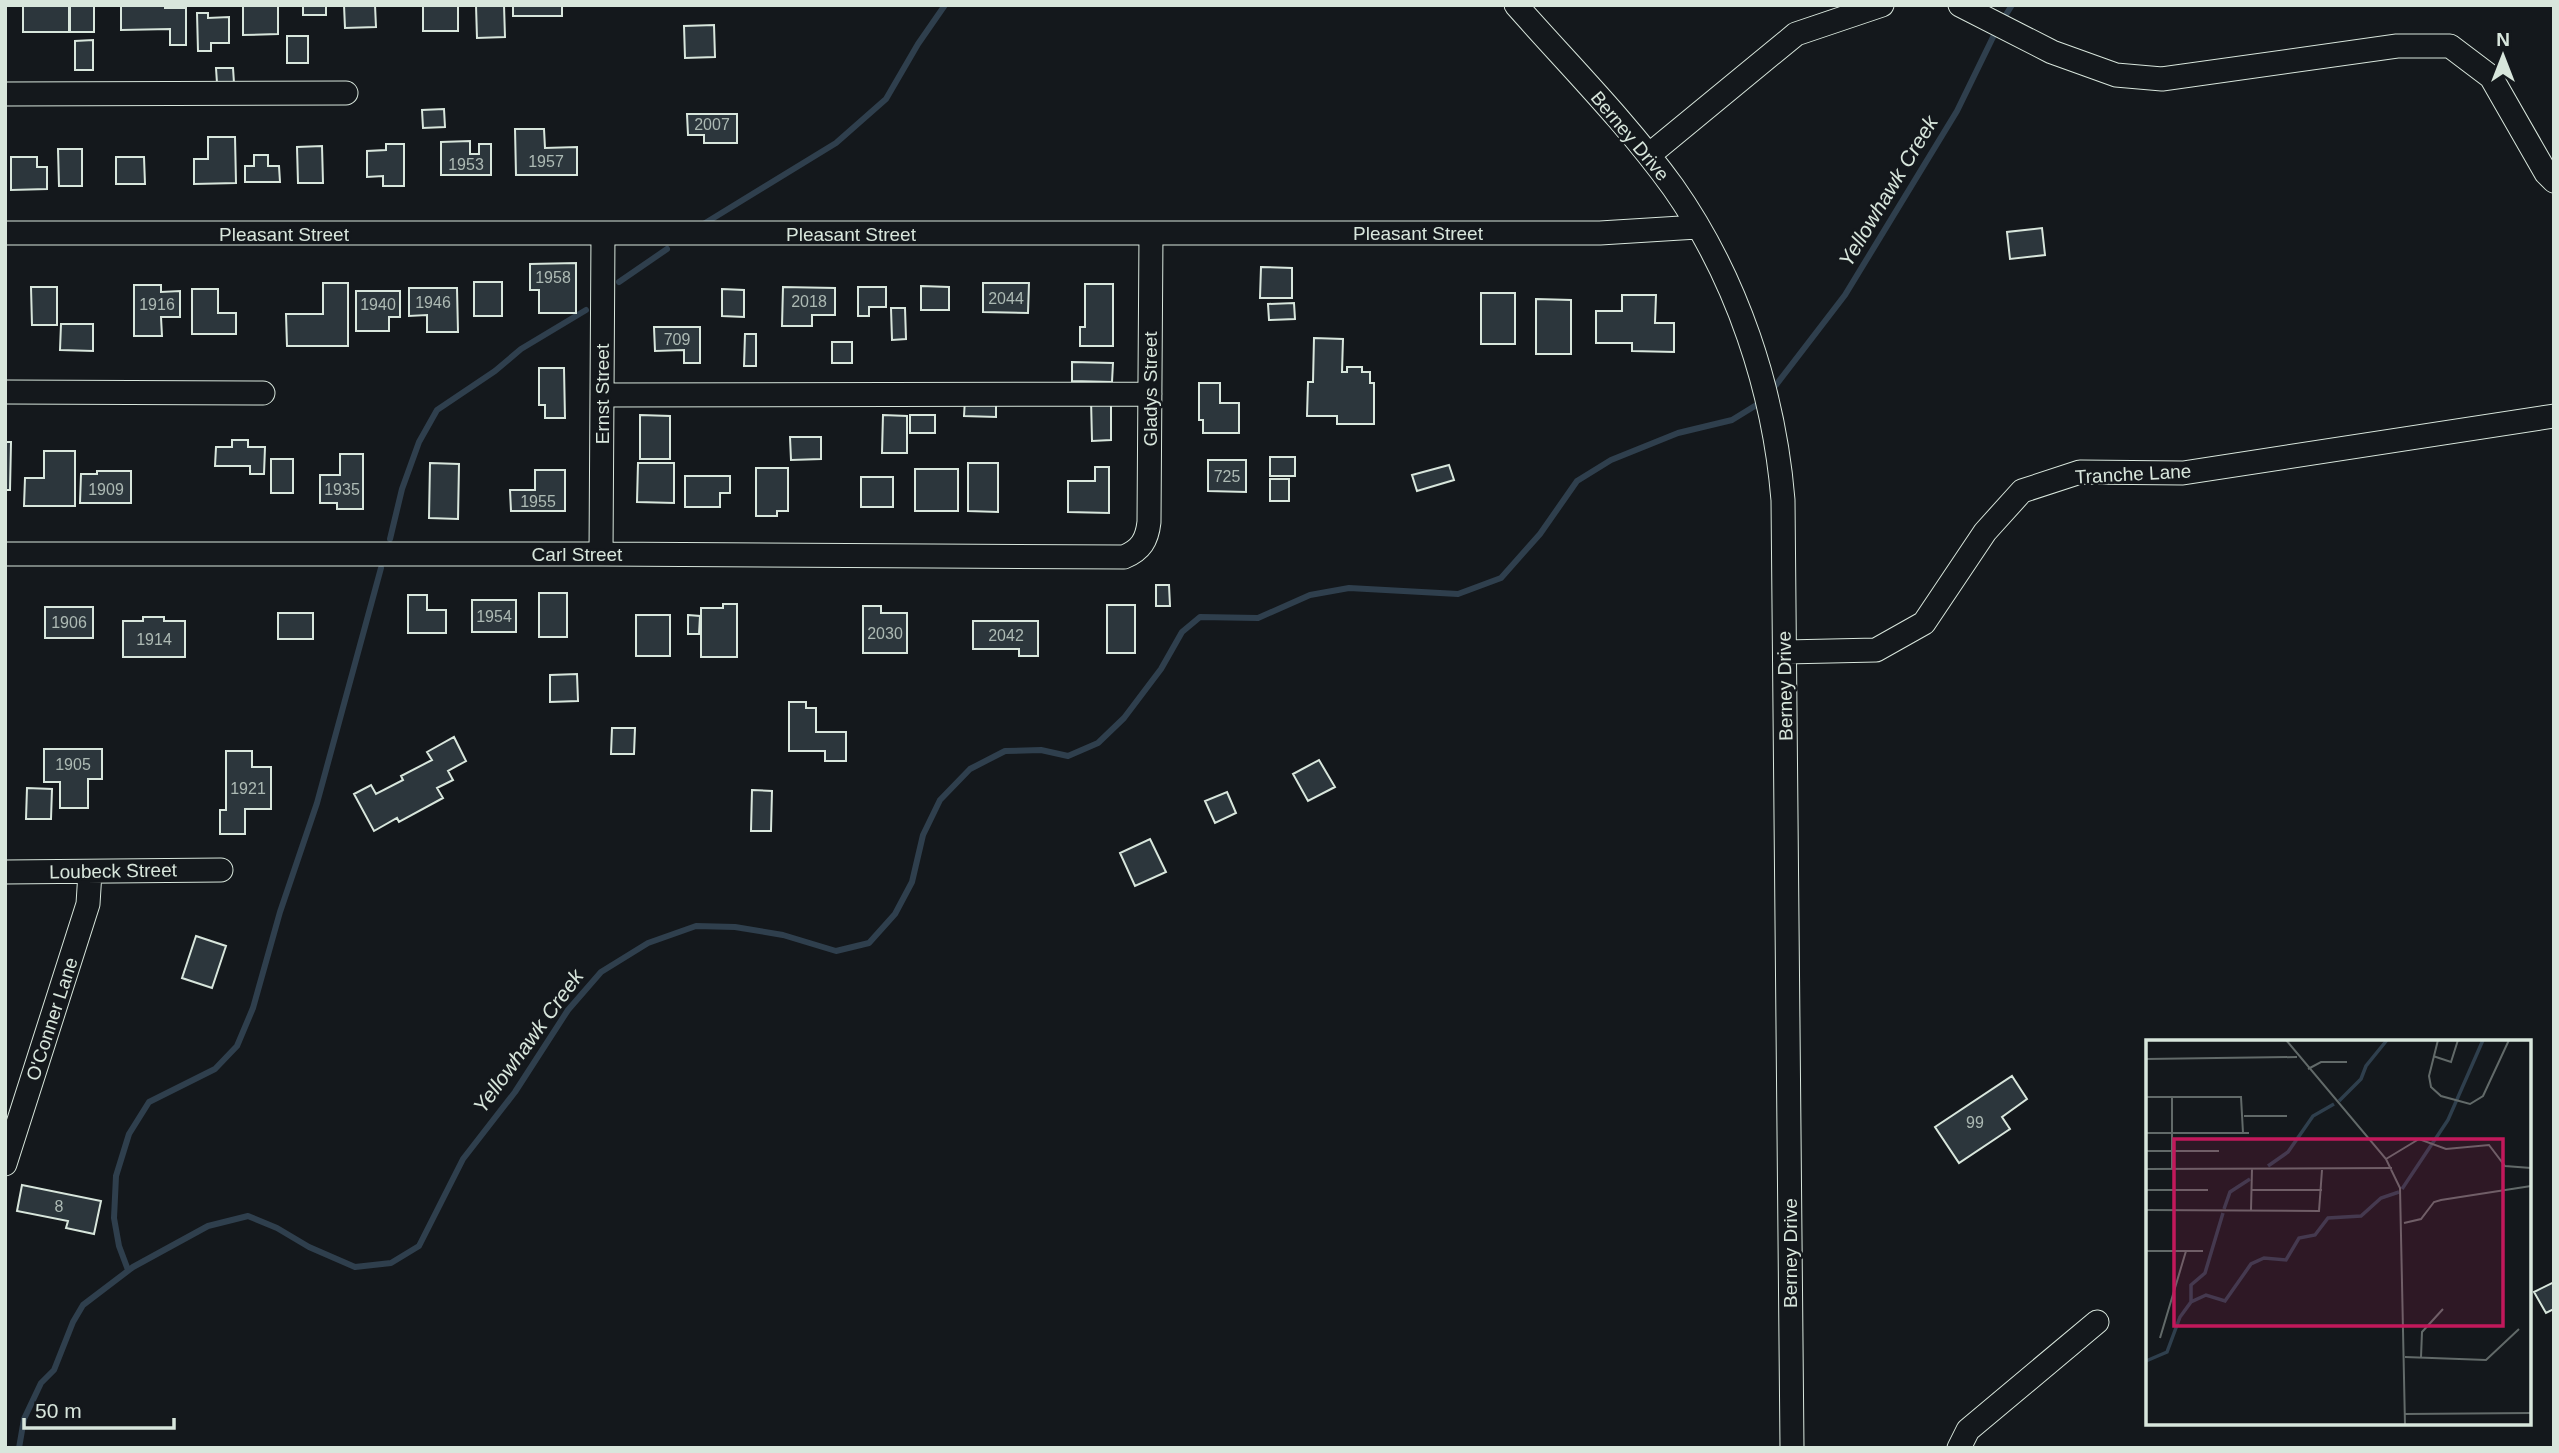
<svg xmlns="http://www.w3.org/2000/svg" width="2559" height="1453" font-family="Arial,sans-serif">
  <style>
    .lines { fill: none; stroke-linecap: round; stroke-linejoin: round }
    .stream { stroke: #2f3f4d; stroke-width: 6 }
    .building { fill: #2c363c; stroke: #d8e6dc; stroke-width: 2 }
    .minor-casing { stroke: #d8e6dc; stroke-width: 25 }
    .minor { stroke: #14181c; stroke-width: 23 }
    .labels { text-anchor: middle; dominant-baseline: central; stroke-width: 5; stroke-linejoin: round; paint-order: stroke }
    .number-label { font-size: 16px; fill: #adbab4 }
    .street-label { font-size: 19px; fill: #d8e6dc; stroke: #14181c }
    .water-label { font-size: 21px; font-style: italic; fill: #d8e6dc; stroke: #14181c }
    .inset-river { fill: none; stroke: #2f3f4d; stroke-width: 3.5 }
    .inset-road { fill: none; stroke: #626a69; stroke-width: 2 }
    .view { fill: #c2185b; fill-opacity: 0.15; stroke: #c2185b; stroke-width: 3.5 }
    .inset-edge { fill: none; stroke: #d8e6dc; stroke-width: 3.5 }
  </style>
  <rect width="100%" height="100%" fill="#14181c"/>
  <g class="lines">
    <path class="stream" d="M2002 21 2012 5
      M702 225 836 143 886 99 918 44 945 5
      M619 282 667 249
      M1776 385 1845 295 1957 111 1996 31
      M390 539 402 489 419 442 437 410 495 371 521 349 586 310
      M128 1270 119 1246 114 1218 116 1176 129 1134 149 1102 215 1069 237 1046 253 1008 280 912 317 803 381 568
      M19 1448 24 1419 41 1383 54 1370 73 1322 83 1305 133 1267 208 1226 248 1216 277 1228 309 1247 355 1267 391 1263 419 1246 463 1159 515 1092 568 1010 601 972 648 943 696 926 735 927 783 935 836 951 869 943 895 914 912 882 923 835 940 800 970 769 1005 751 1041 750 1068 756 1098 743 1124 718 1161 669 1182 632 1200 617 1258 618 1310 595 1349 588 1458 594 1501 578 1540 534 1577 481 1611 460 1678 433 1732 420 1758 404"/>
  </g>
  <path class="building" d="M23 5H69V32H23Z
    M70 5H94V32H70Z
    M121 5H165V8H186V45H170V29L121 30Z
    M243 5H278V34L243 35Z
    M303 5H326V15H303Z
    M344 5H375L376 27 345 28Z
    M423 5H458V31H423Z
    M476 5H504L505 37 477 38Z
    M513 5H562V16H513Z
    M197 13H208V18L229 17V43H211V51H198Z
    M714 25 715 57 685 58 684 26Z
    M287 36H308V63H287Z
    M93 40V70H75V41Z
    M216 68H233L234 83H217Z
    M444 109 445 127 423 128 422 110Z
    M687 114H737V143H704V135H688Z
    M515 129H544L545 148 577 147V175H516Z
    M208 137H235L236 183 194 184V159H208Z
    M470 141V154H479V144H491V175H441V142Z
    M386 144H404V186H383V176L367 177V151L386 150Z
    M322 146 323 183H298L297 147Z
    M58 149H82V186H59Z
    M254 155H268V166H279L280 182H245V166H254Z
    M11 157H37V167H47V189L11 190Z
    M116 157H144L145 184H116Z
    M2042 228 2045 255 2010 259 2007 232Z
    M576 263V313H539V290H530V264Z
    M1261 267 1292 268V298H1260Z
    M474 282H502V316H474Z
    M323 283H348V346H287L286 314H323Z
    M983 283H1029L1028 313 983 312Z
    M1085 284H1113V346H1080V327H1085Z
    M134 285H161V292L180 291V317H161L162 336H134Z
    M921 286 949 287V310H921Z
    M31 287H57V325H32Z
    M783 287 835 288V315H812V326H782Z
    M858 287H886V307H869V316H858Z
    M409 288H457L458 332H427V315L409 316Z
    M192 289H218V313H236V334H192Z
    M722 289 744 290V317L722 316Z
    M356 291H400V317H389V331H356Z
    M1481 293H1515V344H1481Z
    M1622 295H1656L1655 323H1674V352L1632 351V343H1596V311H1622Z
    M1536 299 1571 300V354H1536Z
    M1294 303 1295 319 1269 320 1268 304Z
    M891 308H905L906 339 892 340Z
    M61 324H93V351L60 350Z
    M654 327H700V363H684V350L655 351Z
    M745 334H756V366H744Z
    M1314 338 1343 339 1342 372H1347V367H1362V372H1370V383H1374V424H1337V416H1307L1308 382H1313Z
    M832 342H852V363H832Z
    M1072 362 1113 363 1112 382 1072 381Z
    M539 368H564L565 418H545V405H539Z
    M1199 383H1220V403H1239V433H1203V420H1199Z
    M1111 398V440L1092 441 1091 399Z
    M965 399 996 400V417L964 416Z
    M640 415 670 416V459H640Z
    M883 415 907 416V453H882Z
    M910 415H935V433H910Z
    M790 437H821V459L791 460Z
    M232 440H248V447H265L264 474H250V466H215L216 447H232Z
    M5 442H11L10 490H5Z
    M44 451H75V506H24L25 478H44Z
    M340 454H363V509H337V503H320V475H340Z
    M1270 457H1295V476H1270Z
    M271 459H293V493H271Z
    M1208 460H1246V492L1208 491Z
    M430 463 459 464 458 519 429 518Z
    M638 463H674V503L637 502Z
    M968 463H998V512L968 511Z
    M1449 465 1454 480 1417 491 1412 475Z
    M1095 467H1109V513L1068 512V481H1095Z
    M756 468H788V511H777V516H756Z
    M915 469H958V511H915Z
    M535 470H565V511H511L510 490H535Z
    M97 471H131V503H80L81 474H97Z
    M685 476H730V493H720V507H685Z
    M861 477H893V507H861Z
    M1270 479H1289V501H1270Z
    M1156 585H1169L1170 606H1156Z
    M539 593H567V637H539Z
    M408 595H427V610H446V633H408Z
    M472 600H516V632H472Z
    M723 604H737V657H701V608H723Z
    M1107 605H1135V653H1107Z
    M863 606H881V613H907V653H863Z
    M45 607H93V638H45Z
    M278 613H313V639H278Z
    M636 615H670V656H636Z
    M688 615 700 616 699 634H688Z
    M143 617H164V621H185V657H123V621H143Z
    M973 621H1038V656H1019V649H973Z
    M577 674 578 701 550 702V675Z
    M789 702H806V708H816V732H846V761H825V751H789Z
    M612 728H635L634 754H611Z
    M454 737 466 761 448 771 453 780 437 788 443 798 399 822 397 818 374 831 354 794 371 785 376 794 403 780 401 776 432 760 427 752Z
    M44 749H102V779H88V808H60V782H44Z
    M226 751H252V767H271V809H245V834H220V810H226Z
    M1319 760 1335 787 1308 801 1293 774Z
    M27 788 52 789 51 819H26Z
    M752 790 772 791 771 831H751Z
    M1227 792 1236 813 1215 823 1205 801Z
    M1150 839 1166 872 1135 886 1120 853Z
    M196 936 226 946 212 988 182 978Z
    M2012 1076 2027 1099 2002 1117 2010 1129 1959 1163 1935 1127Z
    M22 1185 101 1201 94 1234 66 1228 68 1221 17 1211Z
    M2554 1282V1309L2546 1313 2534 1292Z"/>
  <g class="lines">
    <g class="minor-casing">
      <path id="minor" d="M1516 5C1569 65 1626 122 1673 187 1737 278 1774 390 1783 500L1792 1448
        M1960 5 2052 52 2116 75 2162 79 2397 46H2450L2491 77 2546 173 2554 181
        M5 94 346 93
        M1649 155 1796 34 1882 5
        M5 233H1600L1697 227
        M5 392 263 393
        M602 395 1150 394
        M5 554H601L1124 557C1141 550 1147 540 1149 522L1151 234
        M601 554 603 234
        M1785 652 1876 650 1924 623 1985 532 2022 491 2080 472 2183 473 2554 416
        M5 872 221 870
        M5 1164 88 904 90 872
        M1959 1448 1968 1430 2097 1322"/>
    </g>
    <use href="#minor" class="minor"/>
  </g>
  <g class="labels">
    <g class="number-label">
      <text x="712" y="124">2007</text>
      <text x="546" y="161">1957</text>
      <text x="466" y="164">1953</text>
      <text x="553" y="277">1958</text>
      <text x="1006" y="298">2044</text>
      <text x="809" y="301">2018</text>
      <text x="433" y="302">1946</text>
      <text x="157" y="304">1916</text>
      <text x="378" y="304">1940</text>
      <text x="677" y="339">709</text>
      <text x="1227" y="476">725</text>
      <text x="106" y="489">1909</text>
      <text x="342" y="489">1935</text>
      <text x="538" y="501">1955</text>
      <text x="494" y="616">1954</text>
      <text x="69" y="622">1906</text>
      <text x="885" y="633">2030</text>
      <text x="1006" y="635">2042</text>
      <text x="154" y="639">1914</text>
      <text x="73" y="764">1905</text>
      <text x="248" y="788">1921</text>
      <text x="1975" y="1122">99</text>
      <text x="59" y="1206">8</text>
    </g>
    <g class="street-label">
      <text transform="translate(1630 136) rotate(50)">Berney Drive</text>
      <text x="1418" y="233">Pleasant Street</text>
      <text x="284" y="234">Pleasant Street</text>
      <text x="851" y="234">Pleasant Street</text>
      <text transform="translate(1150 389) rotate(-90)">Gladys Street</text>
      <text transform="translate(602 394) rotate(-90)">Ernst Street</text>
      <text transform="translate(2133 474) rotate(-3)">Tranche Lane</text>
      <text x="577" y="554">Carl Street</text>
      <text transform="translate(1785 686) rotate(-91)">Berney Drive</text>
      <text transform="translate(113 871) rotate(-1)">Loubeck Street</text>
      <text transform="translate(52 1019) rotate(-72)">O'Conner Lane</text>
      <text transform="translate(1790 1253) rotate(-90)">Berney Drive</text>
    </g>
    <g class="water-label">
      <text transform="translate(1888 191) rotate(-59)">Yellowhawk Creek</text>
      <text transform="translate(528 1041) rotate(-54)">Yellowhawk Creek</text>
    </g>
  </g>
  <g transform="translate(2146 1040)">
    <rect width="385" height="385" fill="#14181c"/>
    <path class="inset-river" d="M193 61 215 39 220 26 241 0M122 126 142 112 167 76 188 64M256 149 302 80 337 0M78 169 84 152 104 139M45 262V245L59 233 77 173M0 321 21 312 34 277 45 262 60 255 79 261 105 224 118 218 140 220 153 198 169 195 182 178 215 176 235 158 253 152"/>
    <path class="inset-road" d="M140 0 240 119 254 148 259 385M292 0 283 36 285 47 295 56 324 64 337 56 363 0M287 16 305 22 312 0M0 19 151 17M162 29 175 22H201M0 57H95L97 93M26 57V129M98 76H141M0 93H103M0 111H73M240 119 273 99 300 109 343 105 359 126 385 128M0 129 246 128M0 150H62M106 150H176M0 170 173 171 176 130M105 170 106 129M258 183 275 179 288 162 295 160 385 146M0 211H57M14 298 40 211M259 317 340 320 373 289M275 317 276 292 297 269M259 374 385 373"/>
    <path class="view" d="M28 99H357V286H28Z"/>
    <rect width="385" height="385" class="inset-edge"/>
  </g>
  <rect width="2559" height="1453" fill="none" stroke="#d8e6dc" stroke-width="14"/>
  <g transform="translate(2503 56)" stroke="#14181c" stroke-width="5" paint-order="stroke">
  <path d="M0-5L12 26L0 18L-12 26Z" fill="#d8e6dc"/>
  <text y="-10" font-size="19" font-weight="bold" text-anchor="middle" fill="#d8e6dc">N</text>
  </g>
  <path d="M24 1418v10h150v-10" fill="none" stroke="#d8e6dc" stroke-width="3.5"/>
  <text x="35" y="1418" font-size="21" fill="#d8e6dc" stroke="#14181c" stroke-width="5" paint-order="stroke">50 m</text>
</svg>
